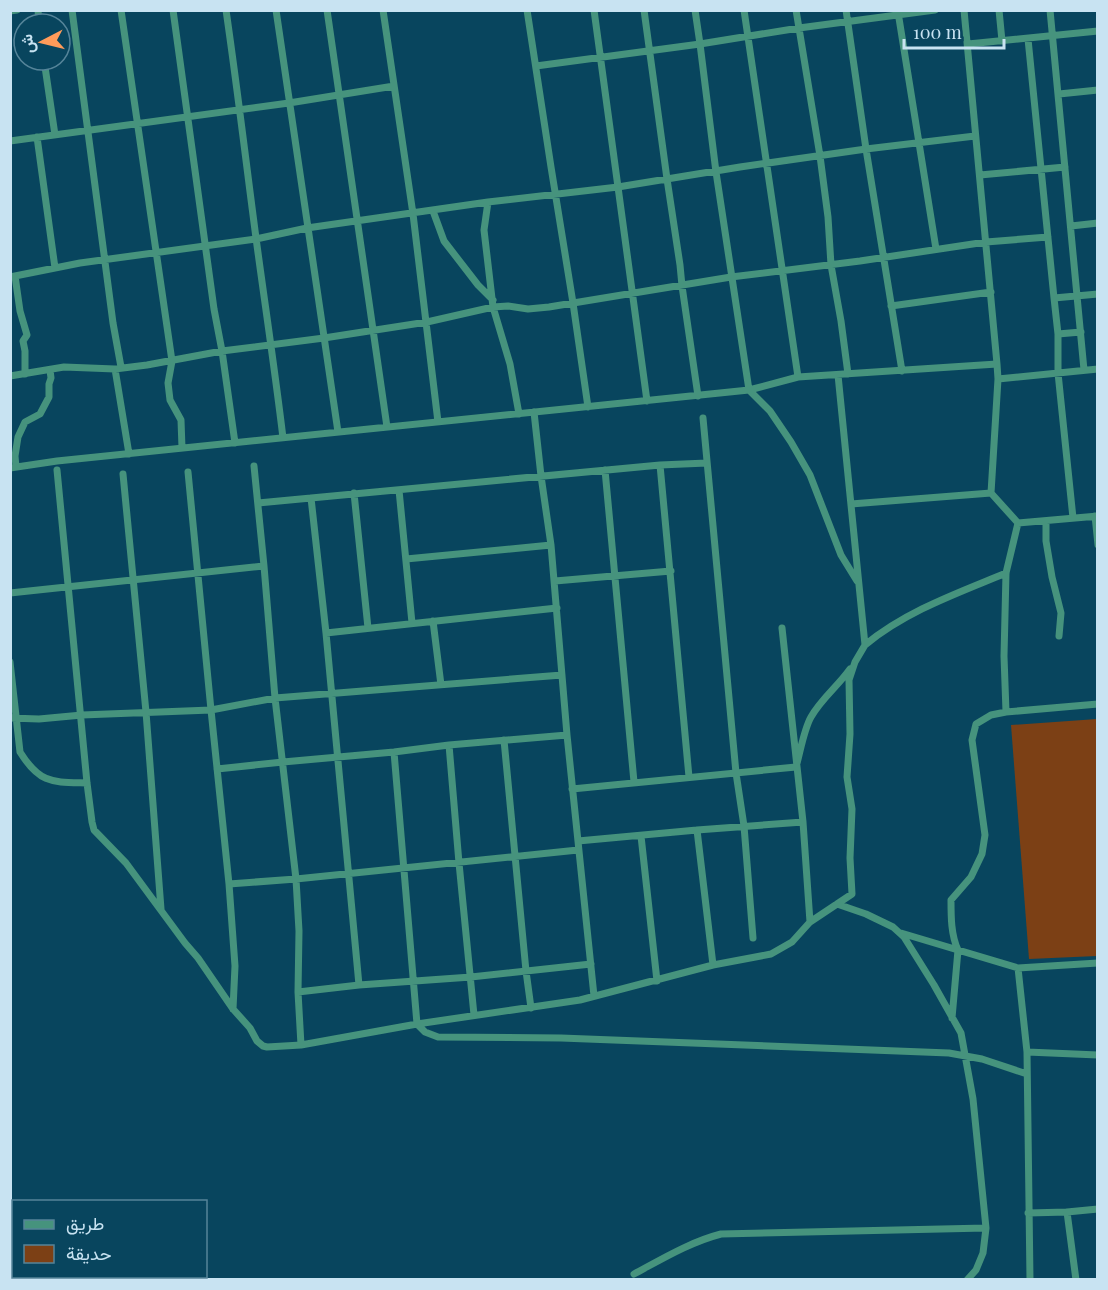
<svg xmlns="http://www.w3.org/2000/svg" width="1108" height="1290" font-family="'Playfair Display',Vazirmatn,serif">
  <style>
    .green { fill: #7c4015 }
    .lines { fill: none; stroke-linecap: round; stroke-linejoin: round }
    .minor { stroke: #46937d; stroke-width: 7 }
  </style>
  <rect width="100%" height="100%" fill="#08455e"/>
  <path class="green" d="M1097 719V956L1029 959 1011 725Z"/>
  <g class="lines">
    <path class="minor" d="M38 10 39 24
      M72 10 113 323 121 367
      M121 10 172 361 168 383 170 400 181 420 182 448
      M173 10 214 309 222 351 235 443
      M226 10C237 86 246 162 256 238 265 305 275 371 283 438
      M276 10 338 432
      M327 10 387 427
      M383 10 413 214 438 422
      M527 10 551 167 573 303 588 407
      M594 10 647 401
      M644 10 667 179 680 265 682 286 698 396
      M695 10 700 44 716 172 749 390 770 411 791 442 810 475 841 555 857 581
      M744 10 798 377
      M796 10 820 156 828 217 831 265 841 321 848 374
      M846 10 866 149 902 371
      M964 10 997 364 998 379 991 493 1018 523 1098 516
      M999 10 1002 41
      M1050 10 1084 370
      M10 11 17 10
      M898 12 936 249
      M1028 39 1054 298 1058 334V373L1073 518
      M968 44 1098 31
      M44 60 55 135
      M536 66 700 44 799 28 935 10
      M1059 94 1098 90
      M37 137 55 268
      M10 141 289 103 394 86
      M980 175 1065 167
      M488 202 484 230 493 307 510 364 519 414
      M433 211 444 241 478 285 493 300
      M1071 226 1098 223
      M15 276 20 311 27 335 23 341 25 351V374
      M10 277 80 263 256 239 307 228 488 202 618 187 740 167 866 149 975 136
      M1054 298 1098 294
      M891 306 991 292
      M1058 334 1081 332
      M115 369 129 454
      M10 376 64 367 115 369 147 365 222 351 324 338 427 322 493 307 508 306 528 309 549 307 731 277 860 261 986 242 1048 237
      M998 379 1098 369
      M534 412 541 476 551 545 567 735 594 996
      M703 418 736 773 744 826 753 938
      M660 465 689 777
      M254 466 264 566 275 698 296 879 299 931 298 992 301 1045
      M16 467 15 456 18 437 25 422 40 414 49 397V384L51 378 50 370
      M10 468 57 461 749 390 798 377 997 364
      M57 470 87 783 92 822 94 830 126 863 185 943 198 958 233 1009 250 1028 257 1041 263 1046 267 1047 301 1045 417 1024 580 1000 713 965 771 954 792 942 810 922 852 894 850 858 852 809 847 777 850 734 849 680 855 662 865 645 838 375
      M605 470 634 782
      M188 472 211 710 229 884 235 966 233 1009
      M123 474 146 712 161 909
      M399 490 412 623
      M354 493 368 628
      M311 498 326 633 359 985
      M258 503 660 465 707 463
      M851 504 991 493
      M1095 516 1098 545
      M1046 521V541L1052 577 1061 613 1059 636
      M406 559 551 545
      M555 581 671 571
      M10 593 264 566
      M433 621 441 685
      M782 628 803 822 810 922
      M326 633 557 608
      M865 645C906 611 958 593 1006 573
      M10 662 20 752C40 784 52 782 87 783
      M1006 712 1098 704
      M10 718 39 719 82 715 211 710 275 698 562 675
      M504 740 526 971 531 1008
      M449 745 459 863 474 1015
      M394 752 417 1024 425 1032 438 1037 561 1038 949 1053 982 1059 1027 1074
      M217 769 283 762 394 752 449 745 567 735
      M572 789 796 767C800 753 804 729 811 717 821 699 838 686 850 669
      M697 830 713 965
      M641 836 657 981
      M578 841 697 830 803 822
      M229 884 296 879 578 850
      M837 904 866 914 893 927 904 937 934 985 961 1033 973 1099 986 1228 983 1253 976 1270 967 1280
      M901 933 1018 968 1098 963
      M1018 968 1027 1052 1030 1280
      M298 992 359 985 471 977 591 964
      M952 1018 958 950C951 935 951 917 951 900L971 877 982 854 985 835 972 740 976 724 991 715 1006 712 1004 656 1006 573 1018 523
      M1027 1052 1098 1055
      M1067 1212 1076 1280
      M1028 1213 1067 1212 1098 1209
      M634 1274C662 1259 690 1242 721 1234L986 1228"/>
  </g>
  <rect width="1108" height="1290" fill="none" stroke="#c8e3f2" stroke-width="24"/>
  <rect x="12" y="1200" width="195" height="78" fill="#08455e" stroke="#558499" stroke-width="1.5"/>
  <rect x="24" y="1220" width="30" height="9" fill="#46937d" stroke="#558499" stroke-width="1.5"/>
  <text x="66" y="1230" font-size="18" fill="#c8e3f2">طريق</text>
  <rect x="24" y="1245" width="30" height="18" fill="#7c4015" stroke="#558499" stroke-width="1.5"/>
  <text x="66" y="1260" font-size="18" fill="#c8e3f2">حديقة</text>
  <g transform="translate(42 42) rotate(263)"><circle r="28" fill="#08455e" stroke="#558499" stroke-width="1.5"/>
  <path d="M0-4.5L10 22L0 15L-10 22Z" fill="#ff9b5a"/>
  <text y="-9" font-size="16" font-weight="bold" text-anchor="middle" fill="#c8e3f2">ش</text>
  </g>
  <path d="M904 39v9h100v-9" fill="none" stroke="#c8e3f2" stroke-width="3"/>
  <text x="913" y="39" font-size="18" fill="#c8e3f2" stroke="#08455e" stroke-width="4.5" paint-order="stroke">100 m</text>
</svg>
